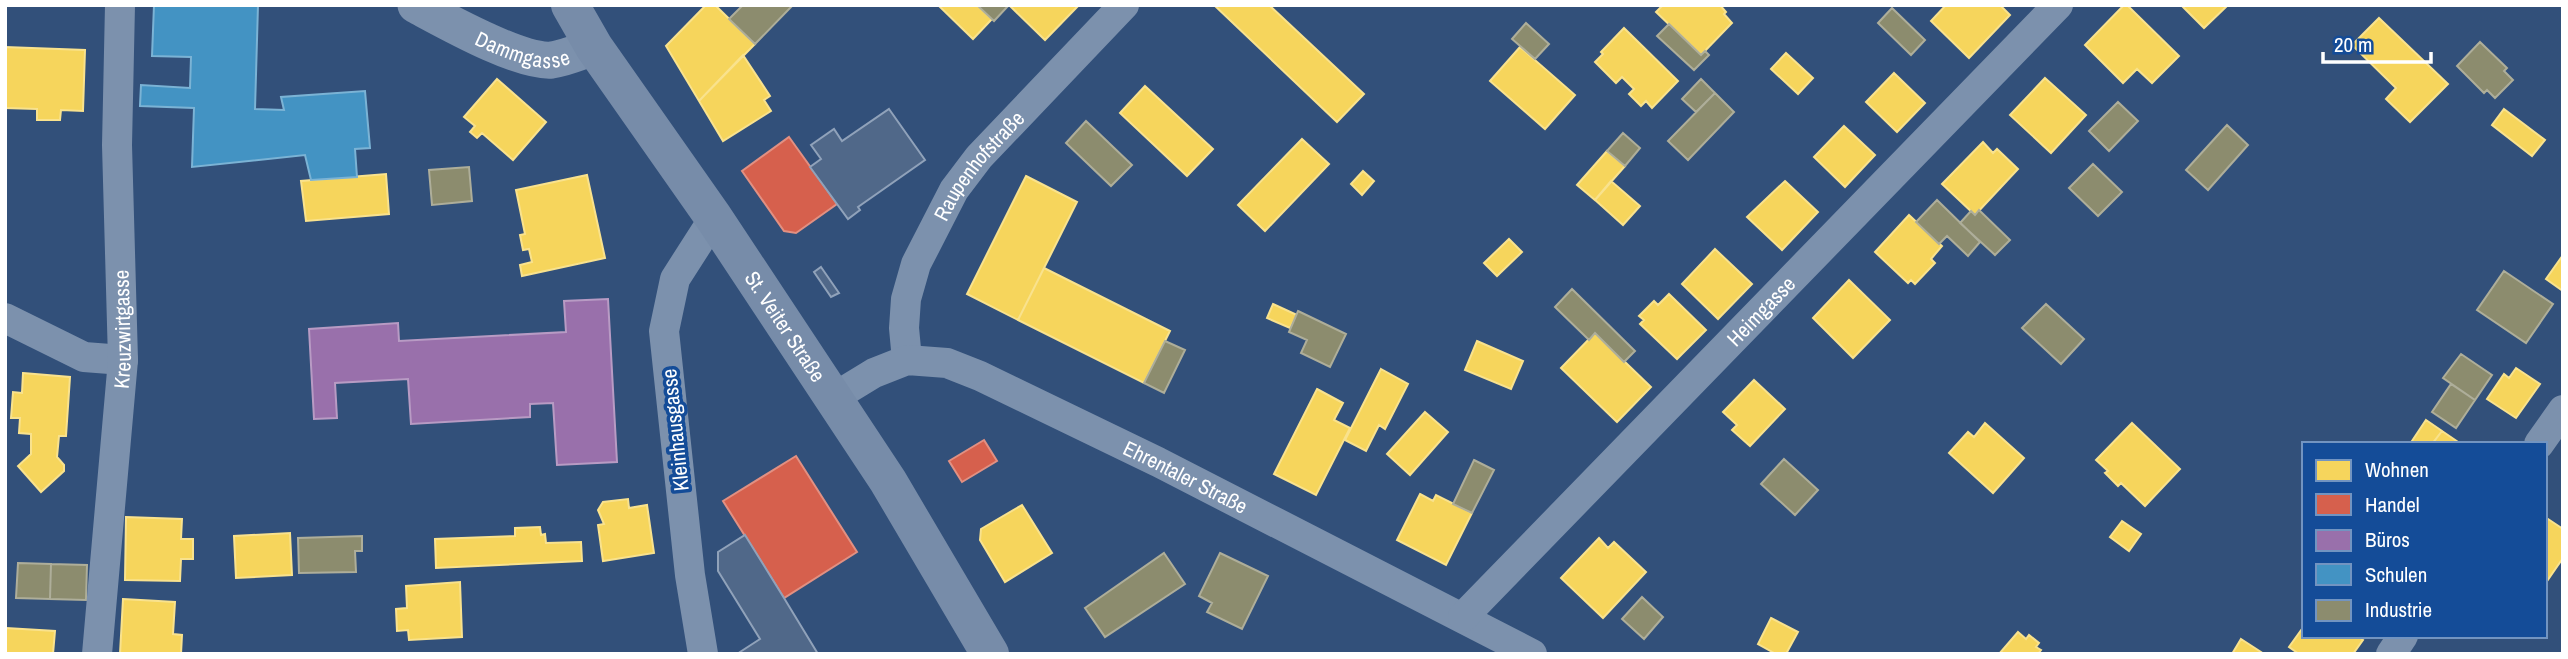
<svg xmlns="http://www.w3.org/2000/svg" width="2568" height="659" font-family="'Archivo Narrow',sans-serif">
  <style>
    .homes { fill: #f6d55c; stroke: #f9e28d; stroke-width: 2 }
    .shops { fill: #d6604d; stroke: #e29082; stroke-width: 2 }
    .offices { fill: #9970ab; stroke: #b89bc4; stroke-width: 2 }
    .schools { fill: #4393c3; stroke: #7bb3d5; stroke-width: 2 }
    .industry { fill: #8c8c6e; stroke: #aeae9a; stroke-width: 2 }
    .building { fill: #506889; stroke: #90a2ba; stroke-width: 2 }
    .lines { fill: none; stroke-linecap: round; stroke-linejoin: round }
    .minor { stroke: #7c91ad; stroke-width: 30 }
    .tertiary { stroke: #7c91ad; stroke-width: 37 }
    .secondary { stroke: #778ca9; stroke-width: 38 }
    .labels { text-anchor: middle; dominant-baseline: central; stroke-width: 7; stroke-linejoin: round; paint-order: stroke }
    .street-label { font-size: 21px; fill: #fff; stroke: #144c98 }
  </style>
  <rect width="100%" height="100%" fill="#32507a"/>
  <path class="homes" d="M706 5H715L755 44 699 101 666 46Z
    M938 5H977L992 19 973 39Z
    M1009 5H1078V6L1045 40Z
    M1214 5H1269L1364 94 1337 122Z
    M1663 5H1720L1726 12 1724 14 1732 23 1701 55 1656 12Z
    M1946 5H2000L2010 15 1969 58 1931 21Z
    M2124 5H2127L2179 56 2152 83 2137 69 2123 83 2085 45Z
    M2181 5H2228L2204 28Z
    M2379 18 2448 84 2410 122 2386 99 2396 88 2352 45Z
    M1624 28 1678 81 1652 108 1646 101 1641 106 1629 94 1634 89 1622 77 1616 83 1595 62 1603 54 1601 52Z
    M5 47 85 50 83 111 61 110 60 120H37V109L5 108Z
    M1520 47 1575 95 1545 129 1490 81Z
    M1786 53 1813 78 1798 94 1771 69Z
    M743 55 770 96 764 100 771 111 723 141 699 101Z
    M1894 73 1925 103 1897 132 1866 102Z
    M2045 78 2086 115 2051 153 2010 115Z
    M497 79 546 122 513 160 482 133 477 138 470 132 475 126 464 117Z
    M1145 86 1213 149 1187 176 1120 113Z
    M2504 109 2545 140 2532 156 2492 125Z
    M1844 126 1875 155 1845 187 1814 157Z
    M1302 139 1329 164 1265 231 1238 205Z
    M1983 142 1993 153 1997 149 2018 169 1975 215 1942 184Z
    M1607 151 1625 166 1595 200 1577 185Z
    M1363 171 1374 181 1362 195 1351 184Z
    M386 174 389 214 306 221 301 181Z
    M587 175 605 258 522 276 520 265 532 262 529 249 523 250 520 235 525 234 516 190Z
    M1026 176 1077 202 1018 320 967 294Z
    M1611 181 1640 206 1623 225 1595 200Z
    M1785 181 1818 212 1782 250 1747 217Z
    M1909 215 1942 246 1931 259 1935 263 1915 284 1911 280 1908 283 1875 252Z
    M1509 239 1522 252 1497 276 1484 263Z
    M1715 249 1752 284 1718 319 1682 284Z
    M2563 255V291L2546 279Z
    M1044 268 1170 331 1144 383 1018 320Z
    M1849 280 1890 320 1853 358 1813 318Z
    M1669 294 1706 330 1677 359 1640 324 1644 320 1639 316 1654 301 1658 305Z
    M1273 304 1297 315 1290 328 1267 318Z
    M1595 333 1651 387 1617 422 1561 368Z
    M1477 341 1523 361 1511 389 1465 370Z
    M2516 368 2540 384 2516 418 2487 399 2504 374 2509 378Z
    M1381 369 1408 384 1385 429 1379 425 1366 451 1345 440Z
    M23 373 70 377 66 436H59L57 457 64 465V471L41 492 18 466 31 454V434L19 433 20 418H11L13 392 22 393Z
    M1754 380 1785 409 1750 446 1732 430 1737 425 1723 412Z
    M1317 389 1343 403 1334 420 1350 428 1316 495 1274 474Z
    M1425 412 1448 432 1410 475 1387 454Z
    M2426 420 2442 431 2432 444H2410Z
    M1985 423 2024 458 1993 493 1949 453 1968 432 1974 437Z
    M2132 423 2180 469 2145 506 2121 483 2118 486 2105 473 2108 471 2096 460Z
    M2442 431 2461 444H2432Z
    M1420 494 1433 501 1436 495 1472 513 1446 565 1397 540Z
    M628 499 629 508 647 505 654 553 603 561 598 525 604 524 598 510 603 502Z
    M1022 505 1052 553 1005 582 980 540 981 529Z
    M126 517 182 519 181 539H193V559H181L180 581 125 580Z
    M2545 517 2563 529V558L2545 584Z
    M2122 521 2141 534 2129 551 2110 537Z
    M540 527 541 535 545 534 546 543 581 542 582 561 436 568 435 539 515 536V528Z
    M290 533 292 575 236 578 234 536Z
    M1599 538 1608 548 1614 542 1646 572 1603 618 1561 578Z
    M460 582 462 637 409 640 408 630 397 631 396 609 407 608 406 586Z
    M123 599 175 602 173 634 182 635 181 654H120Z
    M1771 618 1798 632 1786 654H1776L1758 644Z
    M2304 626V636H2357L2363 640 2353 654H2299L2289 647Z
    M6 628 55 631 53 654H5Z
    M2018 632 2026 639 2029 635 2039 643 2036 647 2041 650 2038 654H1999Z
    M2241 639 2264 654H2232Z"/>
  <path class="shops" d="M789 137 837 204 796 233 784 231 742 171Z
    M984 440 997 461 962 482 949 461Z
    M796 456 857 552 784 598 723 501Z"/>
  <path class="offices" d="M608 299 617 462 557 465 553 403 530 404V417L411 424 408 379 335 383 337 418 314 419 309 329 398 323 399 341 566 332 564 301Z"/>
  <path class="schools" d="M154 5H258L255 109 284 110 281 97 365 91 370 148 355 149 357 177 311 180 305 155 192 167 194 108 140 106 141 85 190 88 191 57 152 56Z"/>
  <path class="industry" d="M743 5H793L755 44 729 19Z
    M977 5H1009L994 21Z
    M1892 8 1925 40 1911 55 1878 23Z
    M1526 23 1549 44 1535 59 1512 39Z
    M1669 24 1701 55 1705 51 1709 55 1694 70 1657 36Z
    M2480 42 2507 68 2504 71 2513 80 2495 98 2487 90 2484 93 2457 66Z
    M1701 79 1715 93 1696 112 1682 99Z
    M1715 93 1734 112 1688 160 1668 141Z
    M2118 102 2138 121 2109 151 2089 131Z
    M1086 121 1132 165 1111 186 1066 143Z
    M2227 125 2248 145 2208 190 2186 170Z
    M1623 133 1640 148 1625 166 1607 151Z
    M2093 164 2122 192 2098 216 2069 188Z
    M469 167 472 201 432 205 429 170Z
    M1937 200 1980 242 1968 256 1947 236 1939 244 1916 222Z
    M1979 210 2010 240 1995 255 1960 223 1971 211 1975 215Z
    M2504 271 2553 304 2526 343 2477 310Z
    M1572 289 1635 351 1624 362 1595 333 1589 340 1555 307Z
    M2046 304 2084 339 2061 364 2022 328Z
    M1298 311 1346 334 1330 367 1301 353 1307 340 1289 332Z
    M1165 341 1185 350 1164 393 1144 383Z
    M2461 354 2492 375 2475 400 2443 378Z
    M2451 384 2475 400 2456 428 2432 412Z
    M1784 459 1818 490 1795 515 1761 484Z
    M1474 460 1494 470 1472 513 1453 504Z
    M362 536V551H355L356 572 299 573 298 538Z
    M1164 553 1185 584 1105 637 1085 608Z
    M1220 553 1268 576 1242 629 1207 612 1212 603 1199 596Z
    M18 563 51 564 50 599 16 598Z
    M51 564 87 565 86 600 50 599Z
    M1642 597 1663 617 1644 639 1622 619Z"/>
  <path class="building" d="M889 109 925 160 858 207 860 210 848 219 810 167 821 159 811 145 834 129 842 141Z
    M821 267 839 293 831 297 814 272Z
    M745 535 784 598 818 654H737L760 639 718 571V552Z"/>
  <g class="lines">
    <g class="minor">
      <path d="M5 318 84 357 123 360"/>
      <path id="s1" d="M907 360 904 328 906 299 916 264 954 190 979 157 1124 5"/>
      <path id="s2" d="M833 398 874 373 907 360 947 363 980 376 1158 462 1532 654"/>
      <path d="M2539 444 2563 410"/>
      <path id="s3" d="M1463 617 2058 5"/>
      <path id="s4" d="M97 654 123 360 117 145 120 5"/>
      <path d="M703 654 690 575 664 331 675 279 714 218"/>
      <path d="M2391 654 2403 636"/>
    </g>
    <path class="tertiary" id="s5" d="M416 5C446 21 520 63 552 60 566 58 581 51 594 47"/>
    <path class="secondary" id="s6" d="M570 5 594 47 714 218 888 481 990 654"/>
  </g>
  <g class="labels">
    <g class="street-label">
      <text stroke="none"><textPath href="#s5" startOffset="117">Dammgasse</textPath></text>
      <text stroke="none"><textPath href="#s1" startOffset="215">Raupenhofstraße</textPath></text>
      <text stroke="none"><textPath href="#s3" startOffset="427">Heimgasse</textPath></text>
      <text stroke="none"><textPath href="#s6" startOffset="387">St. Veiter Straße</textPath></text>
      <text stroke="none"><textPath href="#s4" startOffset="326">Kreuzwirtgasse</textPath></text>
      <text transform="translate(675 430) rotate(-96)">Kleinhausgasse</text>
      <text stroke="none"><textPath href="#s2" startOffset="388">Ehrentaler Straße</textPath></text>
    </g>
  </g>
  <rect width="2568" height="659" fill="none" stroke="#ffffff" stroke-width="14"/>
  <rect x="2302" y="442" width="245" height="196" fill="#144c98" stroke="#7294c1" stroke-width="2"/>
  <rect x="2316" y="460" width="35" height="21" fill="#f6d55c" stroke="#7294c1" stroke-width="2"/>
  <text x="2365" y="477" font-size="21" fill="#ffffff">Wohnen</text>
  <rect x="2316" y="494" width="35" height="21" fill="#d6604d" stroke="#7294c1" stroke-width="2"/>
  <text x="2365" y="512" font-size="21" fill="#ffffff">Handel</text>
  <rect x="2316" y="530" width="35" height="21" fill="#9970ab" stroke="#7294c1" stroke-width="2"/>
  <text x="2365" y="547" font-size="21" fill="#ffffff">Büros</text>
  <rect x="2316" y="564" width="35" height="21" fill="#4393c3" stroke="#7294c1" stroke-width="2"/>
  <text x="2365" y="582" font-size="21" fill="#ffffff">Schulen</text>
  <rect x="2316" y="600" width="35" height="21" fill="#8c8c6e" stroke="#7294c1" stroke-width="2"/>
  <text x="2365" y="617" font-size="21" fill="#ffffff">Industrie</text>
  <path d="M2323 52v10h108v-10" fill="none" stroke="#ffffff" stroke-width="3.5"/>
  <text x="2334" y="52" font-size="21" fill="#ffffff" stroke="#144c98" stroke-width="5" paint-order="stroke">20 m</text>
</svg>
